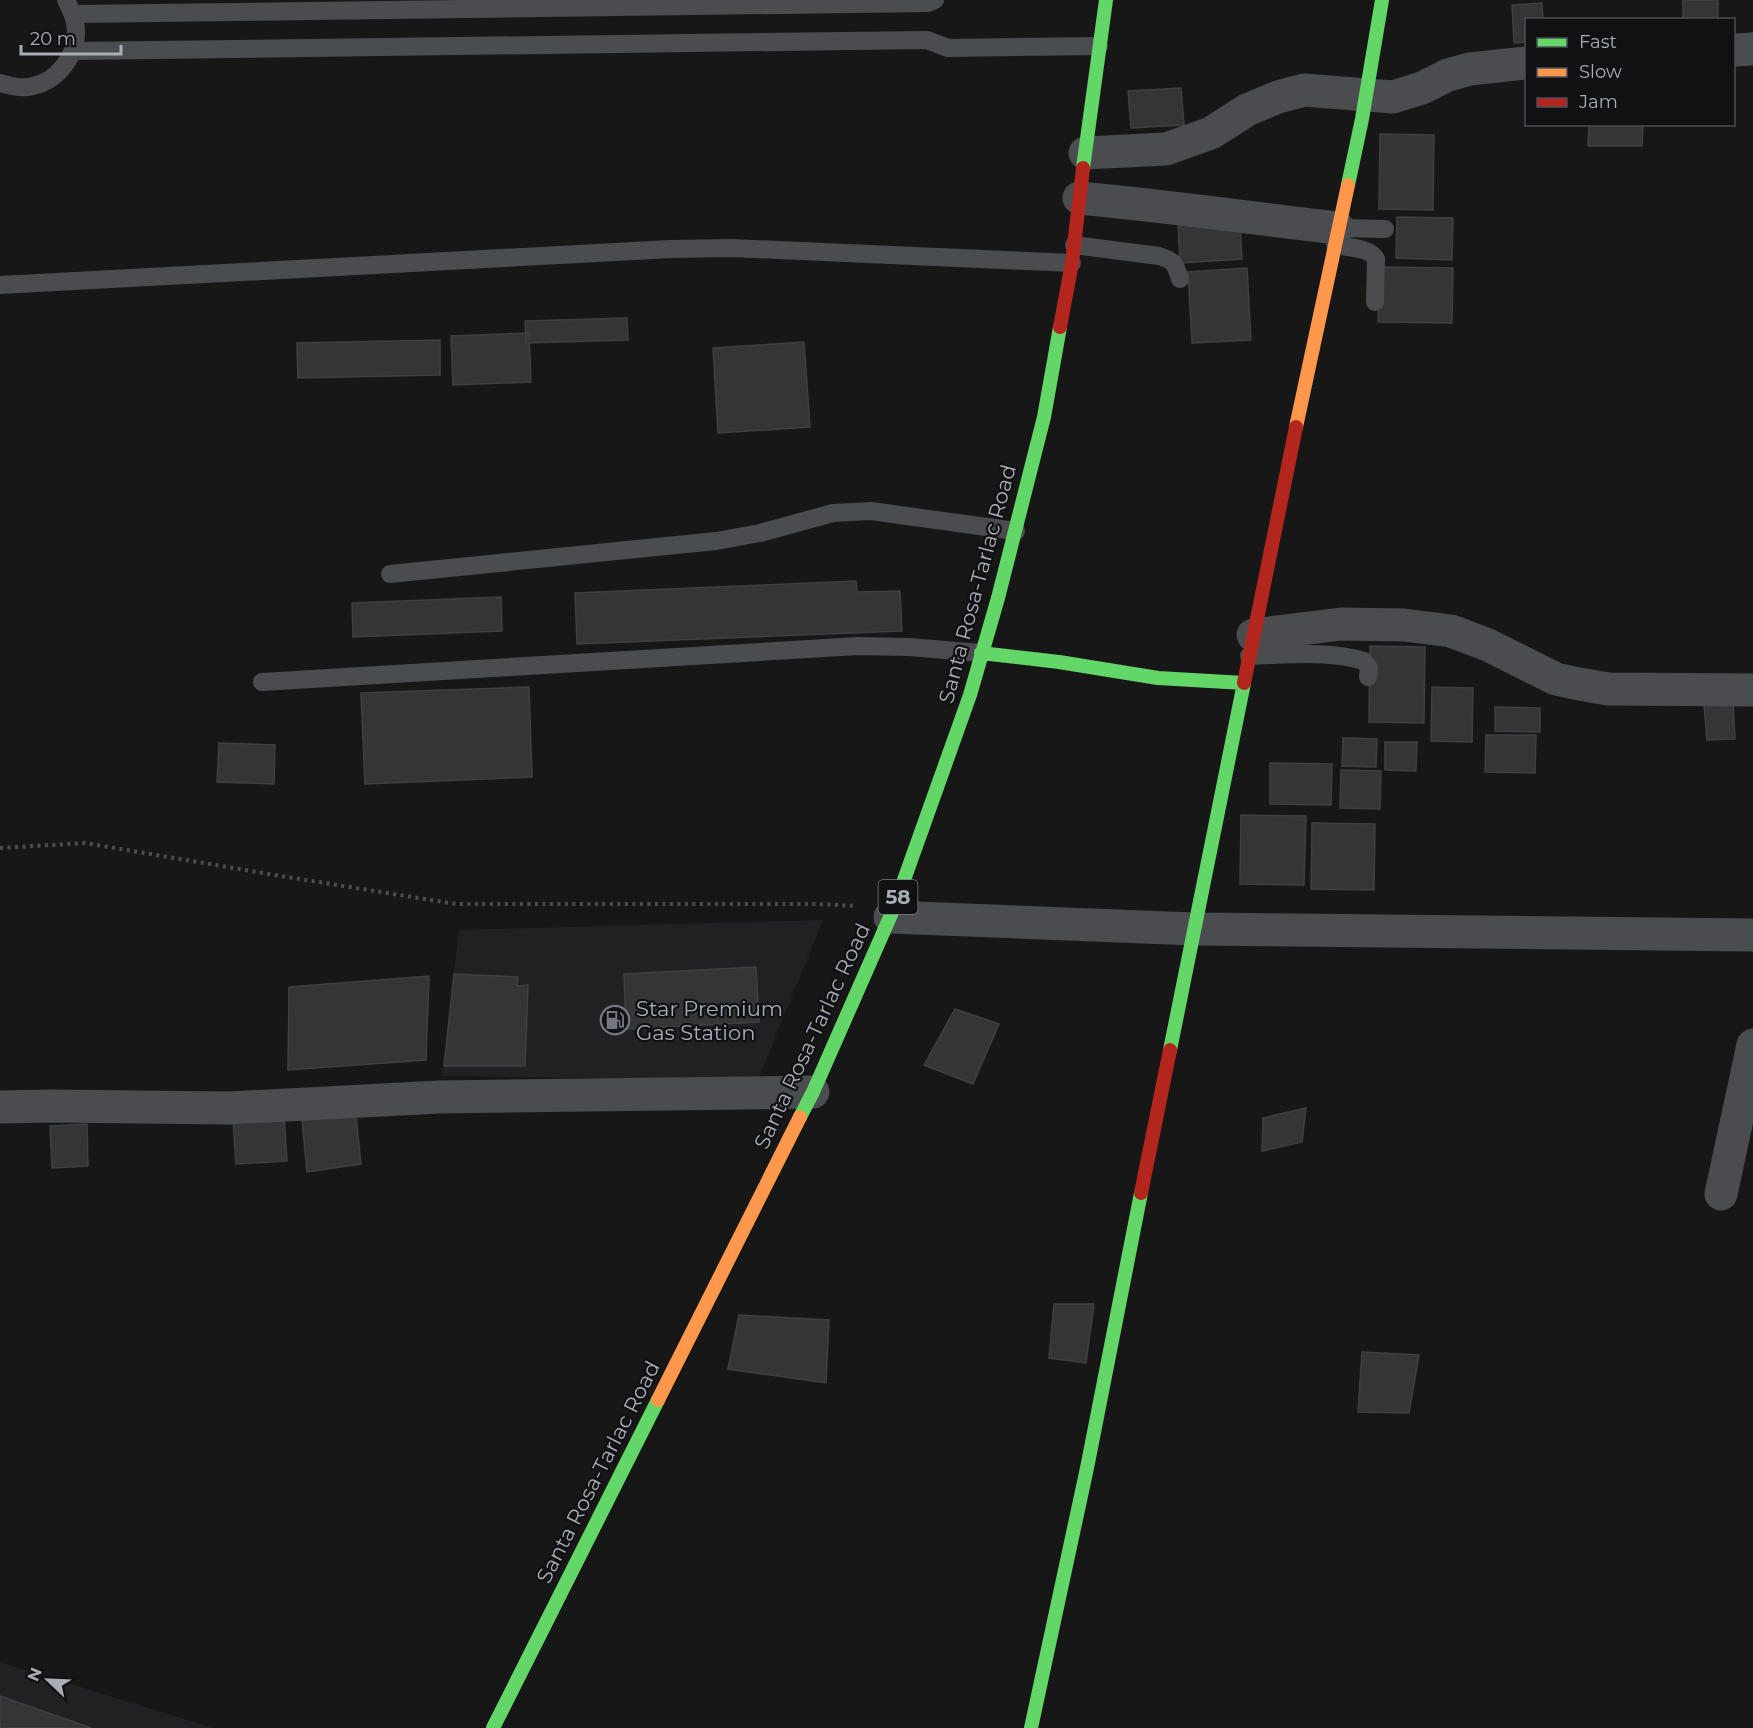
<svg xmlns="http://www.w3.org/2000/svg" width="1753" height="1728" font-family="Montserrat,sans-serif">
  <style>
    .built { fill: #212123 }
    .building { fill: #353536; stroke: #3f4043; stroke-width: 1.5 }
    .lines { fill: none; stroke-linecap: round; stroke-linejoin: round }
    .path { stroke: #4d4e52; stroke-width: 4; stroke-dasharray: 3 4.5; stroke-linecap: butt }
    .lane { stroke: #4b4c50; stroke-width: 18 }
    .street { stroke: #4b4c50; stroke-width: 33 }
    .fast { stroke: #63d668; stroke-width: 14 }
    .slow { stroke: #ff974d; stroke-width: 14 }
    .jam { stroke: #b3261e; stroke-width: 14 }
    .labels { text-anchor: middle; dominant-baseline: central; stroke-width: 4.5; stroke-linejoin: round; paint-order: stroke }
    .shield { fill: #111113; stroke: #7b7e86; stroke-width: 1.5 }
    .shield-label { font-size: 20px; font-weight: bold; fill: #a8adb8 }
    .street-label { font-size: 21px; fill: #a8adb8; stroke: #111113 }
    .poi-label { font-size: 21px; fill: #a8adb8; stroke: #111113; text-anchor: start }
  </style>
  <rect width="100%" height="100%" fill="#171717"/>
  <path class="built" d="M823 920 758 1080 442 1076 459 930Z
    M0 1662 213 1728H0Z"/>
  <path class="building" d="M1683 0H1718V20H1683Z
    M1542 3 1543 20H1526V42L1514 43 1512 5Z
    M1181 88 1184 125 1131 128 1128 91Z
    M1589 124H1643L1642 146H1588Z
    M1380 134 1434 135 1433 210 1379 209Z
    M1397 217 1453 218 1452 260 1396 258Z
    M1240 221 1242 259 1180 263 1178 225Z
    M1379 267 1453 268 1452 323 1378 322Z
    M1247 268 1251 340 1192 343 1188 272Z
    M627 318 628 340 526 343 525 321Z
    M529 333 531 382 453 385 451 336Z
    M440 340V375L298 378 297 343Z
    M804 342 810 427 718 433 713 348Z
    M856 581 857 592 900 591 902 631 577 644 575 593Z
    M501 597 502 631 353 637 352 603Z
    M1370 646 1425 647 1424 723 1369 722Z
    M529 687 532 777 365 784 361 693Z
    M1432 687 1473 688 1472 742 1431 741Z
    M1733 703 1735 739 1707 740 1704 705Z
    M1495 707 1540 708V732L1495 731Z
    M1486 735H1536L1535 773 1485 772Z
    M1343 738 1377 739 1376 767 1342 766Z
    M1385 742H1417L1416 771 1385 770Z
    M219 743 275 745 274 784 217 782Z
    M1270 763 1332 764 1331 805 1270 804Z
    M1341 770 1381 771 1380 809 1340 808Z
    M1241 815 1306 816 1304 885 1240 884Z
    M1312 823 1375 824 1374 890 1311 889Z
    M756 967 759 1022 626 1029 624 974Z
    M454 974 518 977 517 986 528 985 525 1066H444Z
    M429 976 426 1060 288 1070 289 987Z
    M955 1009 999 1024 973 1084 924 1065Z
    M1306 1108 1302 1142 1262 1151 1263 1118Z
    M356 1116 361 1164 307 1172 302 1120Z
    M284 1117 287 1161 236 1164 233 1120Z
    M87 1124 88 1166 52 1168 50 1126Z
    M1054 1304H1094L1086 1363 1049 1358Z
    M739 1315 829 1320 826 1383 728 1369Z
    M1362 1352 1419 1355 1409 1413 1358 1412Z
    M0 1696 91 1728H0Z"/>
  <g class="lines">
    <path class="path" d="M0 848 85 843 281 876 456 904H816L857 906"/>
    <path class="lane" d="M73 14 928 3 935 0
      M73 51 927 40 948 48 1099 46
      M0 83C11 86 21 89 33 86 57 81 77 56 76 31 76 20 71 10 66 0
      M1338 228 1385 229
      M1074 245 1159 256C1175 261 1175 264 1180 279
      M1335 245C1349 248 1369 247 1376 259L1375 302
      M0 285 671 249 732 248 1072 263
      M390 574 716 541 760 533 833 513 871 511 1016 531
      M1249 656C1287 655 1328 650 1364 661L1369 668 1368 677
      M262 682 858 646 909 647 981 653"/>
    <path class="street" d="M1734 50 1753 49
      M1085 153 1166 149 1211 133 1247 110 1278 97 1304 90 1393 97 1422 88 1448 75 1470 69 1526 63
      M1079 198C1166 206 1252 218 1338 228
      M1253 635 1341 624 1404 625 1451 631 1488 645 1556 679 1579 684 1608 689 1753 690
      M890 917 1194 929 1753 935
      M0 1107 51 1106 229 1108 439 1097 813 1092
      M1721 1194 1753 1045"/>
    <path class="fast" d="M1083 168 1106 0
      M1348 185 1362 119 1382 0
      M981 653 1059 662 1158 678 1244 683 1170 1050
      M800 1117 813 1092 894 908 970 695 998 598 1044 417 1060 327
      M493 1728 658 1400
      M1031 1728 1087 1468 1141 1193"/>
    <path class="slow" d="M1296 427 1348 185
      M658 1400 800 1117"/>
    <path class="jam" d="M1060 327 1072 263 1083 168
      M1244 683 1296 427
      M1141 1193 1170 1050"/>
  </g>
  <defs>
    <g id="fuel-ring" transform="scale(1.5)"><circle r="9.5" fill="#111113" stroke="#757880" stroke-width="1.5"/><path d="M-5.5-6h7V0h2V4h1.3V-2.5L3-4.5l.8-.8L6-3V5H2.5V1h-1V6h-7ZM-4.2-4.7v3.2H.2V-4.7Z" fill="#757880"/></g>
  </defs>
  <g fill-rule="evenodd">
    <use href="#fuel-ring" x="615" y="1020"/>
  </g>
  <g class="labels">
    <rect class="shield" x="878.5" y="880" width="39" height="34" rx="4.5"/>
    <g class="shield-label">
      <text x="898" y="897">58</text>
    </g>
    <g class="street-label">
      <text transform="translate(977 584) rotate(-75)">Santa Rosa-Tarlac Road</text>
      <text transform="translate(812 1036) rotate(-65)">Santa Rosa-Tarlac Road</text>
      <text transform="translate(598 1472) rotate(-63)">Santa Rosa-Tarlac Road</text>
    </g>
    <g class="poi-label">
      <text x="636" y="1008">Star Premium<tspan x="636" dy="24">Gas Station</tspan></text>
    </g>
  </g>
  <rect x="1525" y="18" width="210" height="108" fill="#111113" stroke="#4d4f55" stroke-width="1.5"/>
  <rect x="1537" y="38" width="30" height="9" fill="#63d668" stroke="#4d4f55" stroke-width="1.5"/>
  <text x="1579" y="48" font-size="18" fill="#a8adb8">Fast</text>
  <rect x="1537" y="68" width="30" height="9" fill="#ff974d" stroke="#4d4f55" stroke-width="1.5"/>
  <text x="1579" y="78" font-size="18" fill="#a8adb8">Slow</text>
  <rect x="1537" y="98" width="30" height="9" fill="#b3261e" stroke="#4d4f55" stroke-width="1.5"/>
  <text x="1579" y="108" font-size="18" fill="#a8adb8">Jam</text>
  <g transform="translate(48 1680) rotate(293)" stroke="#111113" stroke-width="4.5" paint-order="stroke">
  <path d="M0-4.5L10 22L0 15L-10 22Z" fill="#a8adb8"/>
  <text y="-9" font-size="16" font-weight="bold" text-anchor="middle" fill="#a8adb8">N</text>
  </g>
  <path d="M21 45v9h100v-9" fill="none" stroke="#a8adb8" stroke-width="3"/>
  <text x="30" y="45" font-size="18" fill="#a8adb8" stroke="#111113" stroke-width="4.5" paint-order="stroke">20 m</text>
</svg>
